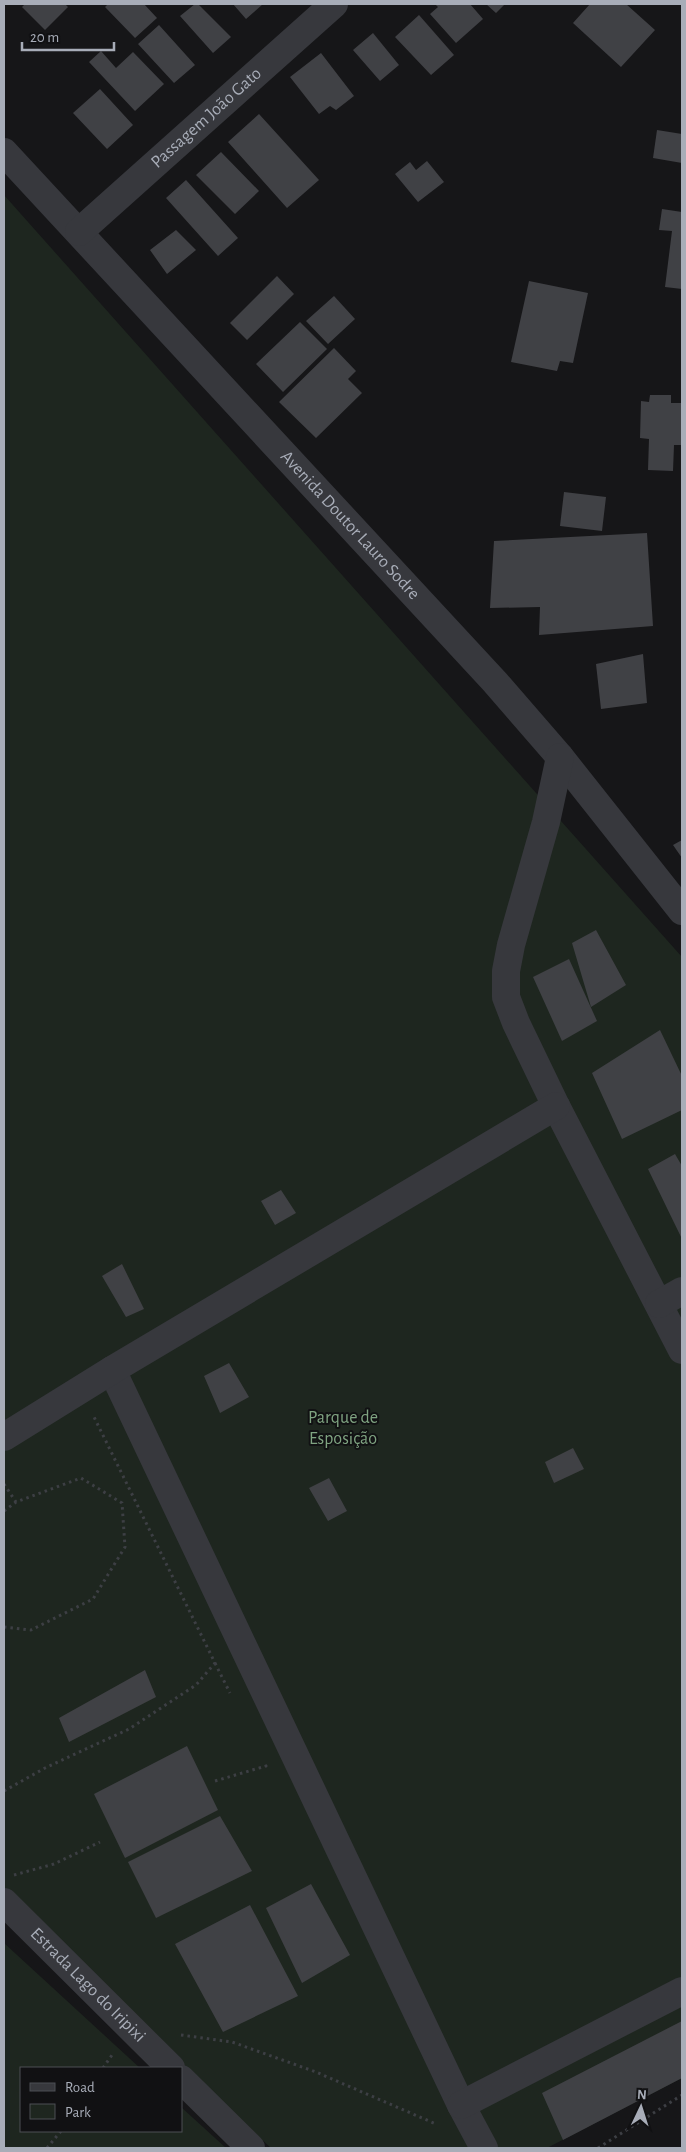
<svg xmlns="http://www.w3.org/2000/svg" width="686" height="2152" font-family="'Alegreya Sans',sans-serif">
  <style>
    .green { fill: #1e261f }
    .building { fill: #404145 }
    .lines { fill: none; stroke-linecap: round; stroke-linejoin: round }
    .path { stroke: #3d3f44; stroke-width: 3; stroke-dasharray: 2.5 4; stroke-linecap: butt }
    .minor { stroke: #37383d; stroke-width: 28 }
    .labels { text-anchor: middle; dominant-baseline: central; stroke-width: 4; stroke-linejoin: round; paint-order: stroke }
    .street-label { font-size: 18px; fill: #a8adb8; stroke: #111113 }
    .park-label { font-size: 18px; fill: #7fa381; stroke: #111113 }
  </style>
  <rect width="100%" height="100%" fill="#161618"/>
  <path class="green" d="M4 195 682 957V2078L547 2148H271L4 1900Z
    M4 1943 140 2068H21V2131H181V2107L226 2148H4Z"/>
  <path class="building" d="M25 4H65L68 7 45 30 22 7Z
    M108 4H144L157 18 135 38 105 7Z
    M195 4H198L231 37 213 53 180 16Z
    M233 4H263L246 19Z
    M435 4H470L483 19 456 43 430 14 438 7Z
    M486 4H505L496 13Z
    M590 4H626L655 30 621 67 573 23Z
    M419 15 454 55 431 75 395 37Z
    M159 25 195 65 174 83 138 44Z
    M373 33 399 65 380 81 353 50Z
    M101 51 116 68 133 52 164 84 135 111 89 62Z
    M321 53 354 96 336 110 330 106 319 114 290 77Z
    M100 89 133 125 107 149 73 113Z
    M259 114 319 180 287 208 228 142Z
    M657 130 682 134V163L653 158Z
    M221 152 259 191 235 214 196 175Z
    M427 161 444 182 418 202 395 174 410 162 416 170Z
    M186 180 238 238 218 256 166 198Z
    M662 209 682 212V289L665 287 672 231 659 230Z
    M176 230 196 250 167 274 150 250Z
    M277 276 294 294 247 340 230 323Z
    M529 281 588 293 573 363 560 361 557 371 511 362Z
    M334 296 355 319 328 344 306 321Z
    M300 322 327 349 283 392 256 364Z
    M334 348 356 371 348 379 362 393 316 438 279 402Z
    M650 395H671V403H682V445H674L673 471 648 470 649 439 640 438 641 401 649 402Z
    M564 492 606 497 602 531 560 526Z
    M647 533 653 626 539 635 540 607 490 608 494 541Z
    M643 654 647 703 601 709 596 664Z
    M682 840V858L673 845Z
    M596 930 626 985 591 1007 572 943Z
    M569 959 597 1021 562 1041 533 977Z
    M660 1030 682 1076V1110L622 1139 592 1073Z
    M675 1154 682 1166V1239L648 1169Z
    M281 1190 296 1213 275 1225 261 1201Z
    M122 1264 144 1309 126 1317 102 1276Z
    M229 1363 249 1397 220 1413 204 1376Z
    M573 1448 584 1469 554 1483 545 1462Z
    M329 1478 347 1511 328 1521 309 1488Z
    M145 1670 156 1697 69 1742 59 1718Z
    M187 1746 218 1810 125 1858 94 1794Z
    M220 1816 252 1871 156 1918 128 1862Z
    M311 1884 350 1955 302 1983 266 1908Z
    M250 1905 298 1996 223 2032 175 1944Z
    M682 2021V2078L563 2140 542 2093Z"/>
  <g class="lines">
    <path class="path" d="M4 1484 16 1502
      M4 1511 16 1502 81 1478 122 1503 125 1547 93 1599 31 1630 4 1627
      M215 1663 230 1693
      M215 1781 266 1766 265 1764
      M4 1791 45 1768 129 1729 196 1685 215 1663 93 1415
      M14 1875 54 1864 100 1842
      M181 2035 232 2042 316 2072 436 2124
      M103 2068 114 2052
      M47 2148 61 2131
      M598 2148 682 2095"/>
    <g class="minor">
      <path id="s1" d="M4 152 495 682 560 757 682 911"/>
      <path id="s2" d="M79 232 334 4"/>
      <path d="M560 757 546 822 511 945 506 971V997L516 1023 556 1106 682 1350"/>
      <path d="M659 1304 682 1291"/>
      <path d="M112 1370 461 2105 484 2148"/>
      <path d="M4 1437 112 1370 556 1106"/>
      <path id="s3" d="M4 1902 171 2068"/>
      <path d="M181 2079 251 2148"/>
      <path d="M461 2105 682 1991"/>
    </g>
  </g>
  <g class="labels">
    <g class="street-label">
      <text stroke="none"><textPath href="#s2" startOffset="171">Passagem João Gato</textPath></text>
      <text stroke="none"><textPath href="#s1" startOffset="509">Avenida Doutor Lauro Sodre</textPath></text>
      <text stroke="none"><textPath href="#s3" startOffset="118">Estrada Lago do Iripixi</textPath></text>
    </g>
    <g class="park-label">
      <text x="343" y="1418">Parque de<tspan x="343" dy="21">Esposição</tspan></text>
    </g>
  </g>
  <rect width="686" height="2152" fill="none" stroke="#a8adb8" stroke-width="10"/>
  <rect x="20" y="2067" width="162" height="65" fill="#111113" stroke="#4d4f55"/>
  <rect x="30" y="2083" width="25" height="8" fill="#37383d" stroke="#4d4f55"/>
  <text x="65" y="2092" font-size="15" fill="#a8adb8">Road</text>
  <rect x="30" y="2104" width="25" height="15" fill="#1e261f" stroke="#4d4f55"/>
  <text x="65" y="2117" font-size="15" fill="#a8adb8">Park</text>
  <g transform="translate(641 2107) rotate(4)" stroke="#111113" stroke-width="4" paint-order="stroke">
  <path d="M0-4L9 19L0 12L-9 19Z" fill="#a8adb8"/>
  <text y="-8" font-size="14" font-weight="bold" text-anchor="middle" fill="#a8adb8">N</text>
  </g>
  <path d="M22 42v8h92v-8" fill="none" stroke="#a8adb8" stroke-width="2.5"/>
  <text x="30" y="42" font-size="15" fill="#a8adb8" stroke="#111113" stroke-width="4" paint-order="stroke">20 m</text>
</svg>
